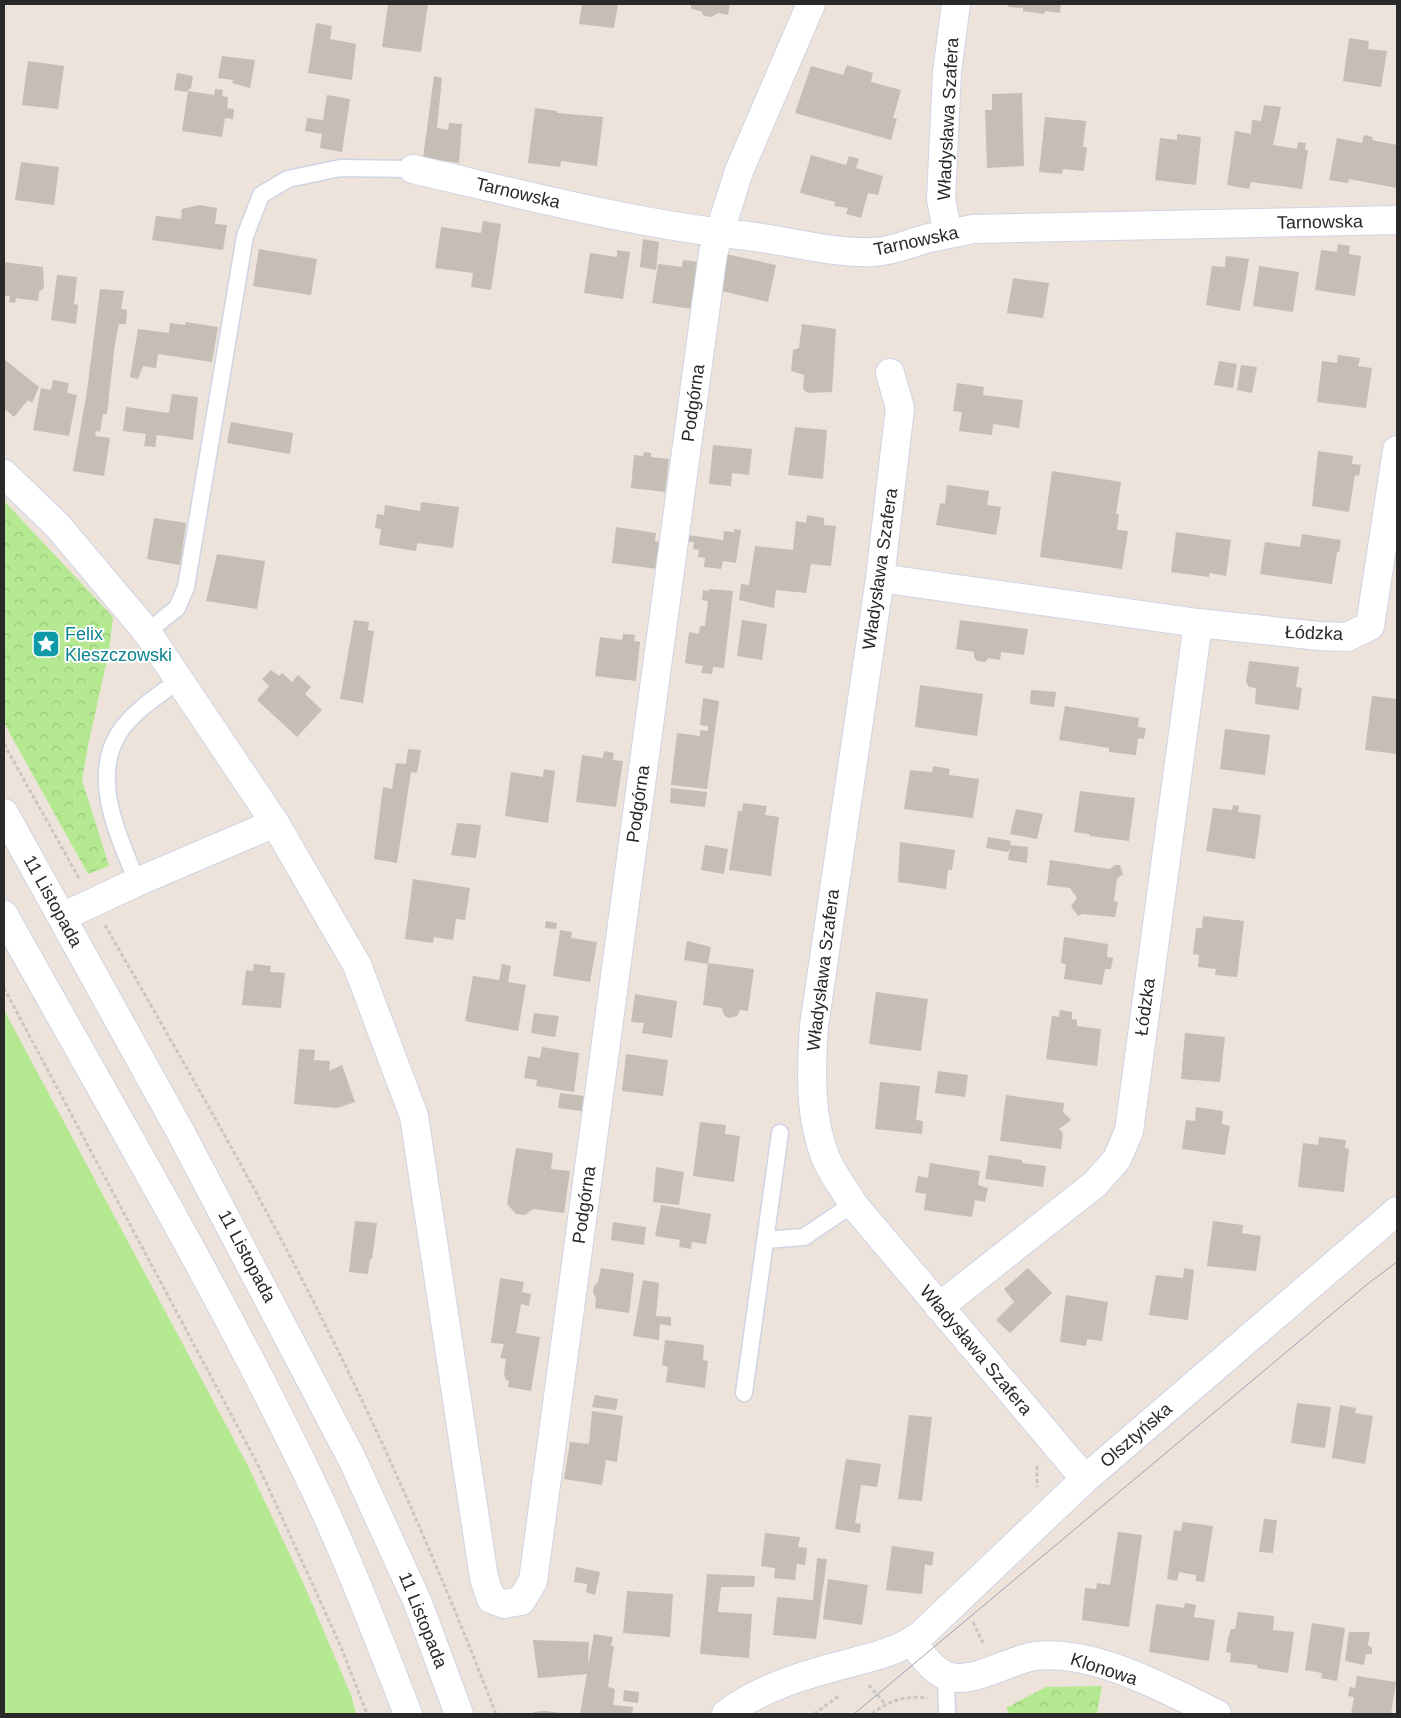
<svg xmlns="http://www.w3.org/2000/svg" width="1401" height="1718" font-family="Arial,sans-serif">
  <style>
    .grass { fill: #b4e891 }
    .forest { fill: url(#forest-crowns) }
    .building { fill: #c4beb5 }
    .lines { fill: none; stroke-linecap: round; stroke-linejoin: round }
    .lane-casing { stroke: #cfd4e4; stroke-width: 19 }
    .street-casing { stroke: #cfd4e4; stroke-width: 30 }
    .secondary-casing { stroke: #cfd4e4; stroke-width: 30 }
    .path { stroke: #c7c7c7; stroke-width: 3; stroke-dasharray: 4 2.5; stroke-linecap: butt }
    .lane { stroke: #fff; stroke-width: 16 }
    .street { stroke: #fff; stroke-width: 28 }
    .secondary { stroke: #fff; stroke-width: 28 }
    .tram { stroke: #9ca1b5; stroke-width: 1 }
    .labels { text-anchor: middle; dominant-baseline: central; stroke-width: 4; stroke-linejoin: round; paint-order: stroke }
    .street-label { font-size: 18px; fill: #292929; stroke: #fff }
    .culture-label { font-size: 18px; fill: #0d838f; stroke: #fff; text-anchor: start }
  </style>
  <defs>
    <pattern id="forest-crowns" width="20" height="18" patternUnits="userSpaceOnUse" patternTransform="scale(1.25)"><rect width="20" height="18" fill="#b4e891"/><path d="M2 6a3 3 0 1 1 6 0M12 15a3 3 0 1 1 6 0" fill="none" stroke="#9bc77d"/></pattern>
  </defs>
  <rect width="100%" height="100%" fill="#ede3da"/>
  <path class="grass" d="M4 1010 248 1466 302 1580 351 1695 356 1714H4Z"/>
  <path class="forest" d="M4 501 113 617 109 651 89 741 82 780 109 866 88 874 4 723Z
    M1102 1686 1097 1714H1009L1006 1708 1046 1687Z"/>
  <path class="building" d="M388 4H428L421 52 382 47Z
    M582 4H618L614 28 579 24Z
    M691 4H730L728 15 718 13 712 17 704 16 701 11 691 9Z
    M1008 4H1061L1060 13 1045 11 1044 14 1023 11V8L1008 7Z
    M316 23 332 26 330 39 356 44 352 80 308 73Z
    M1349 38 1369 41 1368 49 1387 51 1381 87 1343 81Z
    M222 56 255 60 250 88 232 83 233 80 218 78Z
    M28 61 64 66 58 109 22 105Z
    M847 65 873 73 871 82 901 90 893 118 897 119 891 140 795 113 811 66 843 75Z
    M177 73 193 76 191 88 186 92 174 90Z
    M434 76 442 78 437 128 448 130 449 123 462 124 459 163 423 158Z
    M215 89 223 90 222 96 228 97 227 108 234 109 233 119 225 118 222 137 182 131 188 91 214 95Z
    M1022 93 1024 166 987 168 985 110H992V94Z
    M327 95 350 99 342 152 320 148 322 134 305 131 307 118 323 120Z
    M1264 105 1281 107 1273 145 1297 149 1298 142 1306 143 1305 150H1308L1302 189 1251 182 1249 189 1227 185 1235 131 1251 134 1252 120 1261 121Z
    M535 108 557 111V113L603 117 597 166 561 161 560 167 528 163Z
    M1045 117 1086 121 1083 147H1087L1084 171 1063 169 1062 174 1039 172Z
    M1177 134 1201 137 1196 185 1155 180 1160 138 1177 140Z
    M1364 135 1373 137 1372 140 1397 145V188L1349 179 1348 183 1329 180 1337 138 1362 143Z
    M811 155 846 165 849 156 859 159 856 168 883 176 878 195 868 193 861 218 846 214 848 208 834 206 835 202 800 193Z
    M21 162 59 167 54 205 15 200Z
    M199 205 217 208 215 224 227 225 223 250 152 240 156 216 181 219 182 209Z
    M483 221 501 224 491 290 471 287 473 273 435 268 441 227 481 233Z
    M643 239 659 242 656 270 640 267Z
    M1338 244 1350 246 1349 254 1361 256 1355 296 1315 290 1321 250 1337 252Z
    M259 249 317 259 311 295 253 286Z
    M617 250 630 252 623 299 584 293 590 253 617 257Z
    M726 254 776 265 768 302 717 290Z
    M1226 256 1249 259 1240 311 1206 305 1212 266 1225 267Z
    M683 260 699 262 692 309 652 303 658 264 682 267Z
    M4 262 43 267 44 288 39 292 38 301 16 298 15 303 9 302 10 296H4Z
    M1259 266 1299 272 1293 312 1253 306Z
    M57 275 77 277 74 304 78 305 76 324 51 320Z
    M1013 278 1049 283 1043 318 1007 313Z
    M100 289 124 291 121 309 127 310 126 324H119L115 343 107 414H103L100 432 96 431 95 436 110 438 104 476 73 471 87 391Z
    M186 322 218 327 212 362 158 354 156 368 143 366 138 379 130 377 138 329 169 333 170 323 185 325Z
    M802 324 836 329 832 392 808 393 803 389 804 375 791 371 793 350 799 348Z
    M1338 355 1360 358 1358 366 1372 368 1366 408 1317 402 1322 361 1337 363Z
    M4 359 39 387 32 403 28 400 14 417 4 408Z
    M1219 361 1237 364 1233 388 1214 385Z
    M1241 365 1257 367 1252 393 1237 390Z
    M53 380 69 383 67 393 77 395 69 436 33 430 41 388 51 390Z
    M957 383 984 387 983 395 1023 400 1019 428 993 424 992 435 959 431 962 412 953 411Z
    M172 394 198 397 193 440 157 435 155 447 144 446 146 434 123 431 126 407 169 413Z
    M231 422 293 433 290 454 227 443Z
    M795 427 827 430 823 479 788 475Z
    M713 445 752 449 749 475 732 473 731 486 709 484Z
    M1318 451 1353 456 1352 464 1361 465 1359 476 1355 475 1349 512 1312 506Z
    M644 452 651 453V457L669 459 665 492 631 488 634 455 643 456Z
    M1052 471 1121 482 1116 514H1119L1117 530 1128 531 1122 569 1040 557Z
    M947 485 989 491 987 505 1001 507 996 535 936 525 940 503 945 504Z
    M421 502 459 507 453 548 417 543 416 551 379 545 381 529 375 528 377 514 384 515 385 505 420 511Z
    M807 515 824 518V525L836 526 831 566 811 564 806 593 776 590 774 608 739 600 741 584 749 585 755 546 793 550 796 521 806 523Z
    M154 518 186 523 180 565 147 559Z
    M616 527 656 533 655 541 661 542 657 569 612 563Z
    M734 529 741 530 736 563 723 561 721 569 704 567 705 558 698 557 699 550 693 549 694 542 687 541 688 535 723 540 724 531 734 532Z
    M1176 532 1231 540 1226 576 1210 573 1209 577 1171 572Z
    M1302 534 1341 540 1339 552H1337L1332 584 1260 574 1265 542 1300 547Z
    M217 554 265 561 257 609 206 601Z
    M709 589 733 591 724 668 713 667 712 674 701 673 703 666 685 663 689 632 699 634 700 626H705L708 601 702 600 703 590 709 591Z
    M354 620 369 622 368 630 374 631 363 703 340 699Z
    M742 620 767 624 762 660 737 656Z
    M960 620 1028 629 1024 655 1001 652 1000 660 989 658 985 662 977 661 974 657V652L956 649Z
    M623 634 635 635 634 641 640 642 636 681 595 676 600 637 622 640Z
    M1249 661 1299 667 1296 687 1302 688 1299 710 1255 704 1256 688 1249 687 1246 682Z
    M271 670 279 676 282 673 292 682 298 675 311 687 305 694 322 710 297 737 257 700 269 686 262 679Z
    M920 685 983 694 977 736 915 727Z
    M1031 690 1056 692 1054 707 1030 704Z
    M1372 696 1397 699V754L1365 750Z
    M703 698 719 701 707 789 671 785 677 733 700 736V730L708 731V726L700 725Z
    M1065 706 1139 718 1138 727 1146 728 1144 739 1138 738 1136 755 1109 752V748L1059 740Z
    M1225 729 1270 735 1265 775 1220 769Z
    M408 749 421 750 417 773 411 772 397 863 374 859 383 787 392 789 396 763 406 764Z
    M604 751 614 753 613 760 623 761 616 807 576 802 582 755 603 758Z
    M933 766 950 769 949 775 979 779 973 818 904 809 910 770 932 772Z
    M544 769 555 771 548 823 505 816 511 772 543 777Z
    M671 788 707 792 705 807 670 803Z
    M1080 791 1135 798 1129 841 1090 836 1089 834 1074 832Z
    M743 803 767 806 765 815 779 817 771 876 729 870 738 811H742Z
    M1233 805 1239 806 1238 812 1261 815 1255 859 1206 851 1213 808 1232 810Z
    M1016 809 1043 814 1037 839 1010 834Z
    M457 823 481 825 476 858 451 855Z
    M988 837 1011 841 1010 845 1028 847 1027 863 1008 860 1010 847 1008 852 986 848Z
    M900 842 955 850 952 870H948L946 889 898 882Z
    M705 845 728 849 724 874 701 870Z
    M1050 860 1110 869 1115 865H1120L1123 874 1117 879 1114 901 1118 902 1115 917 1082 914 1078 916 1071 906 1077 898 1070 888 1047 885Z
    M413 879 470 888 465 920 456 919 453 940 434 937 433 943 405 939Z
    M1203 916 1244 921 1237 977 1215 975 1216 969 1198 967 1199 955 1193 954 1196 928H1202Z
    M546 921 557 923 556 929 545 928Z
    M560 930 572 932 571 938 597 942 590 982 553 976Z
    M1064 937 1108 944 1107 957 1113 958 1111 969H1105L1102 985 1064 979 1066 964 1061 963Z
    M687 941 711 947 708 964 684 960Z
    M708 963 754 969 748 1011 740 1010 737 1016 729 1018 724 1015 722 1008 703 1005Z
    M254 964 271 966 270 972 285 973 281 1008 242 1005 246 970 253 971Z
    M502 964 511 966 508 982 526 985 518 1031 465 1021 473 976 499 980Z
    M876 992 928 999 921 1051 869 1044Z
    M635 994 677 1001 672 1038 642 1033 644 1023 631 1022Z
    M1060 1010 1072 1012V1019L1077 1020V1026L1101 1029 1097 1066 1046 1059 1052 1016 1059 1017Z
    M534 1013 559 1016 555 1037 531 1033Z
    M1185 1033 1225 1037 1220 1082 1181 1079Z
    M542 1047 579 1053 574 1092 536 1086 537 1080 524 1078 528 1056 540 1058Z
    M299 1049 315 1050 314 1060 330 1061 329 1071 342 1065 355 1102 337 1108 294 1104Z
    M626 1054 668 1060 663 1096 622 1091Z
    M938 1071 968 1075 965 1097 935 1093Z
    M880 1082 920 1086 916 1120 923 1121 922 1134 875 1129Z
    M560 1093 584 1096 582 1111 558 1108Z
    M1006 1095 1064 1103 1063 1112 1071 1120 1059 1129 1063 1133 1061 1149 1000 1141Z
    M1196 1107 1223 1111 1222 1124 1230 1126 1225 1155 1182 1149 1186 1120 1195 1121Z
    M700 1122 726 1125 725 1134 740 1136 734 1182 693 1176Z
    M1319 1137 1346 1140 1345 1148 1349 1149 1344 1192 1298 1187 1303 1143 1318 1145Z
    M516 1148 553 1153 551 1169 570 1171 564 1213 533 1209 525 1215 516 1214 507 1204Z
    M989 1155 1022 1160V1163L1046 1166 1043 1187 985 1179Z
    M930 1163 980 1171 978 1185 988 1188 985 1202 975 1200 972 1217 924 1210 926 1194 915 1192 918 1176 928 1178Z
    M656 1167 684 1172 679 1205 653 1202Z
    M661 1205 711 1214 706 1244 692 1242 691 1249 679 1247 680 1240 655 1236Z
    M355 1221 377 1223 372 1259H370L368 1274 349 1272Z
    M1213 1221 1243 1225 1242 1233 1261 1236 1256 1271 1207 1266Z
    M613 1222 646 1227 644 1245 611 1240Z
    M601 1268 634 1273 629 1313 595 1308 596 1298 593 1293 594 1286 598 1282Z
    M1028 1268 1052 1293 1010 1333 996 1320 1014 1302 1004 1289Z
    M1184 1268 1194 1270 1188 1320 1149 1315 1156 1275 1183 1278Z
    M500 1278 524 1282 522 1292 531 1294 529 1306 521 1304 516 1333 540 1337 531 1391 508 1387 509 1381 506 1380 504 1374 506 1359 500 1358 504 1344 491 1343Z
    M643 1280 659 1283 656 1316 671 1317V1326L660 1324 659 1340 633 1336Z
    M1066 1295 1108 1302 1102 1341 1087 1339 1086 1346 1060 1342Z
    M665 1340 704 1345 703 1360 708 1361 705 1388 666 1382 668 1367 662 1365Z
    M595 1395 618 1399 616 1410 592 1407Z
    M1297 1403 1331 1407 1325 1448 1291 1443Z
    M1340 1405 1356 1408 1355 1413 1373 1416 1365 1464 1332 1458Z
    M592 1411 623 1416 617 1462 606 1460 602 1485 564 1479 570 1442 589 1444Z
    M909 1415 932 1417 922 1501 898 1499Z
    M846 1459 881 1464 877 1487 861 1485 855 1523 861 1524 860 1533 835 1529Z
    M1264 1519 1277 1520 1273 1553 1259 1552Z
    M1183 1522 1213 1526 1204 1582 1196 1581V1575L1179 1572 1177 1581 1167 1579 1174 1530 1181 1531Z
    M1118 1532 1142 1535 1129 1627 1082 1620 1085 1588 1096 1589 1097 1583 1110 1585Z
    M765 1533 800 1537 798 1547 807 1548 805 1565 797 1564 795 1580 774 1578 775 1568 761 1566Z
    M892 1546 934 1552 932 1566 925 1564 922 1594 886 1590Z
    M817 1558 827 1559 816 1639 773 1635 777 1597 813 1600Z
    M576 1567 600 1572 595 1595 586 1592 587 1584 574 1582Z
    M707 1574 755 1576 754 1587H721L718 1612 752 1614 749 1658 700 1654Z
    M828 1579 868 1585 862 1625 823 1619Z
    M627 1591 673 1594 670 1637 623 1633Z
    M1185 1603 1196 1605 1194 1617 1215 1620 1209 1661 1149 1652 1156 1604 1184 1608Z
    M1238 1612 1274 1616 1273 1630 1294 1632 1288 1673 1257 1668V1665L1230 1662 1231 1653 1226 1652 1228 1638 1231 1629H1235Z
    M1312 1623 1345 1628 1337 1681 1321 1678 1322 1673 1305 1670Z
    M1349 1632H1370L1368 1645 1372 1648V1654H1366L1364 1665 1345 1661Z
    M594 1634 613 1637 611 1646H614L608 1687 615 1689 613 1705 633 1707 632 1714H580L587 1674 538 1678 533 1640 589 1642 588 1666Z
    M1357 1676 1396 1682 1391 1714H1351L1354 1697 1348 1696 1350 1687 1355 1688Z
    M624 1690 639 1692 638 1703 623 1701Z
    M545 1711 561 1713V1714H533V1712Z"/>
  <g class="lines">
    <g class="lane-casing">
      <path id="lane" d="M147 632 177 608 186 587 245 236 261 195 288 179 340 168 413 169
        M137 882C119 836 90 779 119 733 133 711 159 695 179 680
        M765 1240 804 1237 853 1204
        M744 1393 780 1133
        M946 1676 947 1714"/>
    </g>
    <g class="street-casing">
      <path id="street" d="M413 169C521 194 629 223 739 235 784 239 828 254 874 252 894 251 910 243 929 238 943 235 958 232 973 229L1397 220
        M948 234 941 199 947 72 956 4
        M890 373 900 408 880 578 814 1026C811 1070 809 1119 827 1161 834 1176 845 1190 853 1204L1085 1479
        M4 474 57 525 147 632 275 823 357 965 414 1116 484 1578 491 1599 504 1604 521 1601 533 1581 713 253 739 171 811 4
        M880 578 1198 623 1319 636 1347 637 1370 626 1397 450
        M62 917 137 882 275 823
        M939 1307 1095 1184 1117 1159 1129 1131 1198 623
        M912 1642C921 1653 932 1671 947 1676 973 1685 1008 1660 1035 1656 1094 1649 1165 1689 1217 1714
        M726 1714C762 1687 804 1675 846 1664 873 1657 900 1651 922 1634L1085 1479 1397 1211"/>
    </g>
    <g class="secondary-casing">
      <path id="secondary" d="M4 813 181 1133 352 1459 418 1603 459 1714
        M4 915C110 1106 223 1296 317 1494 351 1566 379 1640 408 1714"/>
    </g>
    <path class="path" d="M4 744 80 880
      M105 925C174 1046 244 1166 307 1289 378 1427 440 1569 496 1714
      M4 988 258 1465 341 1647 367 1714
      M1037 1466V1487
      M973 1622 984 1645
      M869 1685 885 1704
      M814 1714 840 1695
      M872 1714C888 1701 906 1695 927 1698"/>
    <use href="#lane" class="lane"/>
    <use href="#street" class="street"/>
    <use href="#secondary" class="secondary"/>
    <path class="tram" d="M854 1714 1370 1282 1397 1262"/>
  </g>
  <defs>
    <g id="sight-square" transform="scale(1.4375)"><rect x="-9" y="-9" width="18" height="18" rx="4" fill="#0f9aa8" stroke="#fff"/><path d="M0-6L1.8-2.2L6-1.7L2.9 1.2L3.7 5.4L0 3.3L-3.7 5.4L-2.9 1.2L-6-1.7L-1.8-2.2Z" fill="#fff"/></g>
  </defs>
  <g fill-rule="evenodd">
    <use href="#sight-square" x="46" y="644"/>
  </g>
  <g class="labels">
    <g class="street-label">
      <text transform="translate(948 119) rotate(-87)">Władysława Szafera</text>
      <text transform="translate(518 193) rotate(13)">Tarnowska</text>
      <text transform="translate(1320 222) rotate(-1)">Tarnowska</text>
      <text transform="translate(916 241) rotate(-12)">Tarnowska</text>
      <text transform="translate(693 403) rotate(-82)">Podgórna</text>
      <text transform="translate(880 569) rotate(-82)">Władysława Szafera</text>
      <text transform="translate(1314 633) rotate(2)">Łódzka</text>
      <text transform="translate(638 804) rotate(-82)">Podgórna</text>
      <text transform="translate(53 901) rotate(61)">11 Listopada</text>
      <text transform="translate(823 970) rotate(-83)">Władysława Szafera</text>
      <text transform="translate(1145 1007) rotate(-82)">Łódzka</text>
      <text transform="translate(584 1205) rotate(-82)">Podgórna</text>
      <text transform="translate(247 1256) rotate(62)">11 Listopada</text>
      <text transform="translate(976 1350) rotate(50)">Władysława Szafera</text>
      <text transform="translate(1136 1435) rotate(-41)">Olsztyńska</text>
      <text transform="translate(423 1620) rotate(68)">11 Listopada</text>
      <text transform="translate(1104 1669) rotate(18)">Klonowa</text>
    </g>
    <g class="culture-label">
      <text x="65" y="634">Felix<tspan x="65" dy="21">Kleszczowski</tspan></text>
    </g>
  </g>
  <rect width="1401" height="1718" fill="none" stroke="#292929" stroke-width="10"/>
</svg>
